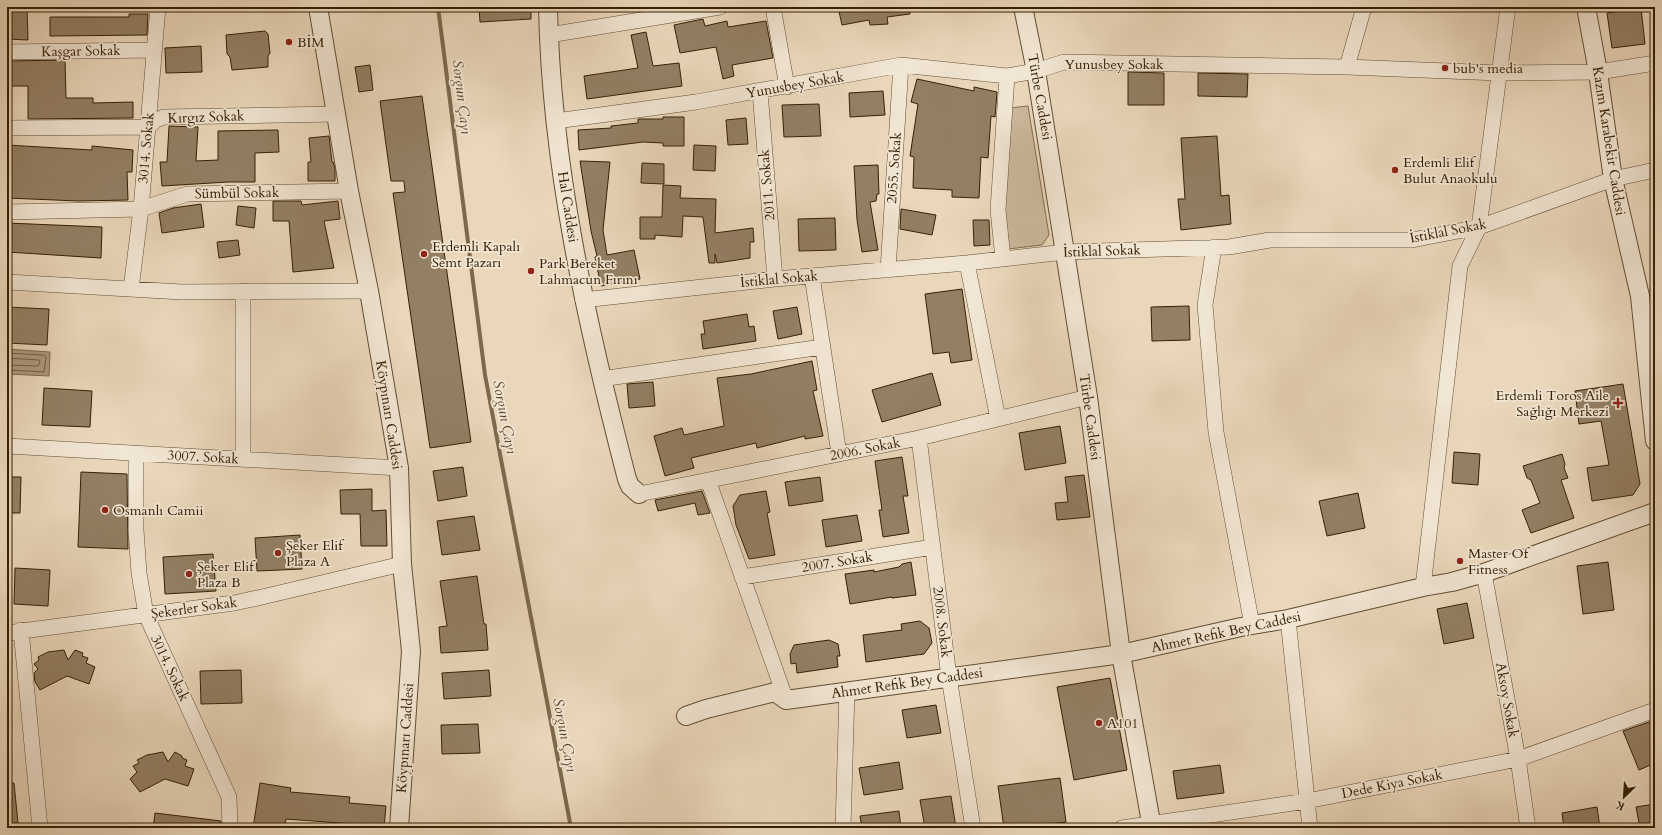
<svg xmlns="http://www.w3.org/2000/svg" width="1662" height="835" font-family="Cardo,serif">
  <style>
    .green { fill: #cbb89c; stroke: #806c50 }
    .water { fill: #ac997d; stroke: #7c694d }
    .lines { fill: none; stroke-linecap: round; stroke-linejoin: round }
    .shore { stroke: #705c41; stroke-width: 1 }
    .stream { stroke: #7c694d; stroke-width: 4 }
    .building { fill: #937f64; stroke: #352005 }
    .minor-casing { stroke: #624e32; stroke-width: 16 }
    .tertiary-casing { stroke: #624e32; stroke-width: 20 }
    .minor { stroke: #f1e5d3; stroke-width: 15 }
    .tertiary { stroke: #f1e5d3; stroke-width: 18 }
    .poi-dot { fill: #8f2418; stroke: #f1e5d3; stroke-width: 1.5 }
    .labels { text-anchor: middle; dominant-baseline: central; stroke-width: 3.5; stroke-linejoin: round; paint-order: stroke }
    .poi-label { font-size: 14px; fill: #352005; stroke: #f1e5d3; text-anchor: start }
    .street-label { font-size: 14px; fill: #352005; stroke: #f1e5d3 }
    .water-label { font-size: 15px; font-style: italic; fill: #5f4a2f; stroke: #f1e5d3 }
  </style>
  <rect width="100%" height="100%" fill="#ead7bb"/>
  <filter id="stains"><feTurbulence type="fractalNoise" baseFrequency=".005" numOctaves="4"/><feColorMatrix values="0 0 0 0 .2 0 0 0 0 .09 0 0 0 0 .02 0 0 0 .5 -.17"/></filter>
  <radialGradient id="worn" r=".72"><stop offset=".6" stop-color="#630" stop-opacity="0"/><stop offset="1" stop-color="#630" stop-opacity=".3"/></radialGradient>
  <path class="green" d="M1028 106 1049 235 1042 245 1008 249 1004 203 1009 108Z"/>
  <path class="water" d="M7 349 50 352 49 376 7 374Z"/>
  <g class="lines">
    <path class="shore" d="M7 353 44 355 46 357 44 372 7 370
      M7 358 39 360 40 362 38 366 7 365"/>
    <path class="stream" d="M438 7 485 375 571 828"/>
  </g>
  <path class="building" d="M7 7H27L28 40 7 39Z
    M479 7H531V19L480 22Z
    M838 7H910V14L887 17 888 24 870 25 869 20 842 25Z
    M1641 8 1645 44 1612 48 1607 13Z
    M129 14H148L147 35 50 36V17H129Z
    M703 19 705 26 727 21 728 27 766 21 773 58 732 65 734 76 723 79 716 47 680 53 674 25Z
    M265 31 268 34 270 53 268 56V67L232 70 230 57 227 54 226 35Z
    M646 32 653 66 679 63 682 86 587 99 584 76 638 68 631 35Z
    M201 46 202 72 166 73 165 48Z
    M65 60 66 98H93V103L133 102V118L28 119V86H7V61Z
    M370 65 373 90 359 92 355 67Z
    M1128 72 1164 73V105H1128Z
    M1198 73 1248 74 1247 97 1198 96Z
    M917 79 974 91V87L997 92 995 117 991 116 988 158 981 157 979 198 952 197V190L913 188 914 157 910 156 918 104 911 102Z
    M883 91 885 115 850 117 849 93Z
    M422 96 471 442 430 448 393 193 405 192 404 181H391L380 101Z
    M819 104 821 136 784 137 782 105Z
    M663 117H684V146H663V143L643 142 579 150 578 130 611 128V126L638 123V119H663Z
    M746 118 748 144 728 145 726 120Z
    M169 126 198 127 196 161 218 160V131L278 130 279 152 255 153V182H228L162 186 160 162H167Z
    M329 136 332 162H333L335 168V181H308V162H311L309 138Z
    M1217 136 1221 196 1229 195 1231 224 1181 230 1178 199H1185L1181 138Z
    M7 145 92 150V146L133 150 132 172H127L128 200 78 201 7 198Z
    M694 145 716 146 715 171 693 170Z
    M580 161 610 162 603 230 607 255 634 250 640 279 601 286 595 257 597 256 591 231Z
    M642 163 664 164V184L641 183Z
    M878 165 879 194H877L876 201 870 202 878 250 862 252 857 220 854 166Z
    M663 185 681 186 680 198 716 199 715 233 753 228 754 242H750V258L717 263 715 254V263H709L703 217 683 216 682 237 655 235V239H640V217H662Z
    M273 201H301L302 205 338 201 340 219 324 221 334 268 293 272 289 221H273Z
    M201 204 204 227 162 233 159 213 173 208Z
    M238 206 256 208 254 228 236 225Z
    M901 209 936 215 932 235 900 229Z
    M835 218 836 250 799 251 798 219Z
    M973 220H989L990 245 974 246Z
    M7 223 102 227 101 258 7 252Z
    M238 240 240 255 219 258 217 242Z
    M962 289 972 360 951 363 949 352 933 354 925 294Z
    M1189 306 1190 340 1152 341 1151 307Z
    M7 307 49 309 47 345 7 343Z
    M797 307 802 334 778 339 773 311Z
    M747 314 749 327 754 326 756 341 703 349 701 334H705L703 321Z
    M812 361 817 390 813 391 823 436 805 439V436L757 448 756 443 691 458 694 468 665 476 654 436 682 428 684 435 724 426 717 378 751 374Z
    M932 373 941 405 882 422 872 390Z
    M653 382 655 406 629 408 627 384Z
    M1623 384 1640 484 1633 495 1592 501 1587 468 1609 465 1601 421 1579 424 1575 391Z
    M44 388 92 391 90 427 42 425Z
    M1060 426 1066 463 1025 470 1019 433Z
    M1454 452 1480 454 1478 485 1452 483Z
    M1562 454 1565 464 1564 468 1568 478 1561 480 1574 518 1531 533 1522 510 1540 503 1531 480 1527 478 1523 466Z
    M902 457 908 496H903L909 533 883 537 879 510H882L875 461Z
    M463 467 467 496 438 501 433 471Z
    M81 472 127 474 128 549 78 547Z
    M1084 475 1090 517 1057 520 1055 503 1068 502 1065 477Z
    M7 477H21L20 513H7Z
    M820 477 823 501 789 506 785 482Z
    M372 489V511L386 510 387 546H361L360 514H341L340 490Z
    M702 491 710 513 698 515 695 503 658 511 655 500Z
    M766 491 770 512 767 513 775 555 749 559 736 525 733 506 740 495Z
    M1358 493 1365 528 1327 536 1319 501Z
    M857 515 862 541 826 547 822 520Z
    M474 516 480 550 442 555 437 521Z
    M300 535 302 569 257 571 255 538Z
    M213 554 216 591 165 594 163 557Z
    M911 562 916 595 892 598V597L850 604 845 574 874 570V572L899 567 902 564Z
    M1608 562 1614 610 1583 614 1577 566Z
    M15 568 50 570 48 606 14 604Z
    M477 576 484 624H486L488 650 441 653 439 627 447 626 440 581Z
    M1467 603 1474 638 1444 644 1437 609Z
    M920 621 929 628 932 643 924 654 866 662 863 635 902 630 901 624Z
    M829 640 838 644 840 656H837L838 667 797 673 796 663 791 664 790 654 794 645Z
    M64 650 68 660 75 650 83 653 82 656 88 658 86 663 95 667 89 684 67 676 40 690 35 682 34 673 38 669 34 664 39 660 38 657 48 652Z
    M241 670 242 703 201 704 200 671Z
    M489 670 491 696 444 699 442 673Z
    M1110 678 1127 770 1074 780 1057 687Z
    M936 705 941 733 907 738 902 710Z
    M1655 720V763L1639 770 1623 731Z
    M478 724 480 753 442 754 441 725Z
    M163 752 168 762 175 752 182 756V758L187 760 185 766 194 769 188 786 165 779 140 792 130 779 137 772 133 766 139 763 137 760 147 755Z
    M899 762 903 789 864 795 859 768Z
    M1220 765 1224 793 1177 799 1173 771Z
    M1060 778 1066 822 1017 828H1004L998 786Z
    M7 783H14L18 823 7 824Z
    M260 783 291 788 290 792 350 797 349 803 386 806 384 828H354V824L286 819 284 828H253Z
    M951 796 956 828H925L920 800Z
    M1655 804V828H1640L1636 807Z
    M1597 807 1600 828H1564L1562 813Z
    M899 811 901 828H862L860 816Z
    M155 813 221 821V828H153Z"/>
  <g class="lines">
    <g class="minor-casing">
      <path id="minor" d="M773 7 787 87
        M549 35 720 7
        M7 52 154 50
        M1347 67 1364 7
        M760 91 775 279
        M556 121 696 102 901 65 1007 76 1036 71 1064 62 1347 67 1499 73 1598 72 1655 63
        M7 128 148 127 156 120 164 117 337 114
        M7 212 141 209 187 194 349 191
        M1214 247 1205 305 1216 432 1252 625
        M1003 259 998 210 1007 76
        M967 263 998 419
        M888 270 901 65
        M812 276 839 454
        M7 282 182 292 369 291
        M131 289 141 209 158 7
        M583 300 775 279 967 263 1065 252 1229 247 1270 240H1412L1479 227 1613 179 1655 170
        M601 379 822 347
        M919 438 949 677 973 828
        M7 446 399 468
        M136 453V530L139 573 146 615 229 797 230 828
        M243 459V291
        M708 480 786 700
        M639 494 919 438 1088 397
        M1484 573 1518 759 1528 828
        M742 577 933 547
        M1423 587 1460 266 1479 227 1508 7
        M1288 619 1310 828
        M21 630 40 828
        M7 633 234 603 262 597 402 564
        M843 828 847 691
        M1122 828 1307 801 1518 759 1655 710"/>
    </g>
    <g class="tertiary-casing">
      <path id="tertiary" d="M318 7 349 191 369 291 399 468 402 564 411 651 399 828
        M548 7C551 166 587 325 627 479L630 486 639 494
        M1023 7 1036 71 1088 397 1121 654 1152 828
        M1586 7 1598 72 1613 179 1640 296 1655 441
        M686 716 706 709 775 692 786 700 1121 654 1241 627 1288 619 1423 587 1452 582 1484 573 1655 512"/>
    </g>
    <use href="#minor" class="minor"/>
    <use href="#tertiary" class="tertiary"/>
  </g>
  <g class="poi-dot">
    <circle cx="289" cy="42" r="4"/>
    <circle cx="1445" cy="68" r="4"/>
    <circle cx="1395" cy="170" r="4"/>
    <circle cx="424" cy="254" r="4"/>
    <circle cx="531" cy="271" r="4"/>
    <path d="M1616 397h4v4h4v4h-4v4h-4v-4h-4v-4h4z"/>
    <circle cx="105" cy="510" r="4"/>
    <circle cx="278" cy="553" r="4"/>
    <circle cx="1460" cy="561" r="4"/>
    <circle cx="189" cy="574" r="4"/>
    <circle cx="1099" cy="723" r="4"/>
  </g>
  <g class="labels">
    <g class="poi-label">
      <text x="297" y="42">BİM</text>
      <text x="1453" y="68">bub's media</text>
      <text x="1403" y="162">Erdemli Elif<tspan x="1403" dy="16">Bulut Anaokulu</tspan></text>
      <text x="432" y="246">Erdemli Kapalı<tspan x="432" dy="16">Semt Pazarı</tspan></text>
      <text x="539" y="263">Park Bereket<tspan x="539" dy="16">Lahmacun Fırını</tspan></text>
      <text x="1609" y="395" text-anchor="end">Erdemli Toros Aile<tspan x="1609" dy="16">Sağlığı Merkezi</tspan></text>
      <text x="113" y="510">Osmanlı Camii</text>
      <text x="286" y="545">Şeker Elif<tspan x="286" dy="16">Plaza A</tspan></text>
      <text x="1468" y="553">Master Of<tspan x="1468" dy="16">Fitness</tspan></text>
      <text x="197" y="566">Şeker Elif<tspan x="197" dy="16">Plaza B</tspan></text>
      <text x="1107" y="723">A101</text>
    </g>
    <g class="street-label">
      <text transform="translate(81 51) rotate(-1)">Kaşgar Sokak</text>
      <text x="1114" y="64">Yunusbey Sokak</text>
      <text transform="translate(795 85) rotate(-10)">Yunusbey Sokak</text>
      <text transform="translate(1040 97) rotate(80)">Türbe Caddesi</text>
      <text transform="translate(206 117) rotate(-2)">Kırgız Sokak</text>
      <text transform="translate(1609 141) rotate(81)">Kazım Karabekir Caddesi</text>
      <text transform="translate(146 148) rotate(-85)">3014. Sokak</text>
      <text transform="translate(894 168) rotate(-86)">2055. Sokak</text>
      <text transform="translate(767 185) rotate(-95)">2011. Sokak</text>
      <text transform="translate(237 193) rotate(-1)">Sümbül Sokak</text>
      <text transform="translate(568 207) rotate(81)">Hal Caddesi</text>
      <text transform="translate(1448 231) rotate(-11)">İstiklal Sokak</text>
      <text transform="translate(1102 251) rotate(-2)">İstiklal Sokak</text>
      <text transform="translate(779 279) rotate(-5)">İstiklal Sokak</text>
      <text transform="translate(389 415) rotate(81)">Köypınarı Caddesi</text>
      <text transform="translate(1090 417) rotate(82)">Türbe Caddesi</text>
      <text transform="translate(865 449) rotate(-11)">2006. Sokak</text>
      <text transform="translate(203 457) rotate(3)">3007. Sokak</text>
      <text transform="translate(837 562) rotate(-9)">2007. Sokak</text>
      <text transform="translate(194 608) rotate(-8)">Şekerler Sokak</text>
      <text transform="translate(942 622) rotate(83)">2008. Sokak</text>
      <text transform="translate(1226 632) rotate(-12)">Ahmet Refik Bey Caddesi</text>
      <text transform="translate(170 668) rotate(65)">3014. Sokak</text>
      <text transform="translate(907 683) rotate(-8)">Ahmet Refik Bey Caddesi</text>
      <text transform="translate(1507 700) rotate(80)">Aksoy Sokak</text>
      <text transform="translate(405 738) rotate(-86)">Köypınarı Caddesi</text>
      <text transform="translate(1392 784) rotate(-11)">Dede Kiya Sokak</text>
    </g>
    <g class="water-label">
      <text transform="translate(462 97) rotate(83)">Sorgun Çayı</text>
      <text transform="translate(505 417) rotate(79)">Sorgun Çayı</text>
      <text transform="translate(565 735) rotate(79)">Sorgun Çayı</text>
    </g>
  </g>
  <rect width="1662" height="835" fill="none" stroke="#ead7bb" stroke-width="24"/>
  <rect x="8" y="8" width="1646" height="819" fill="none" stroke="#352005" stroke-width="2"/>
  <rect x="12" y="12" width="1638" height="811" fill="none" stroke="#352005"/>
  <g transform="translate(1624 797) rotate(205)" stroke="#f1e5d3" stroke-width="3" paint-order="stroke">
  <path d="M0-3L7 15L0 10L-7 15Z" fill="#352005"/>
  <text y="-6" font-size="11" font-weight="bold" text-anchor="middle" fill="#352005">K</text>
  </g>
  <rect width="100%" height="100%" filter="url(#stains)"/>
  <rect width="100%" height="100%" fill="url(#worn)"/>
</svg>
